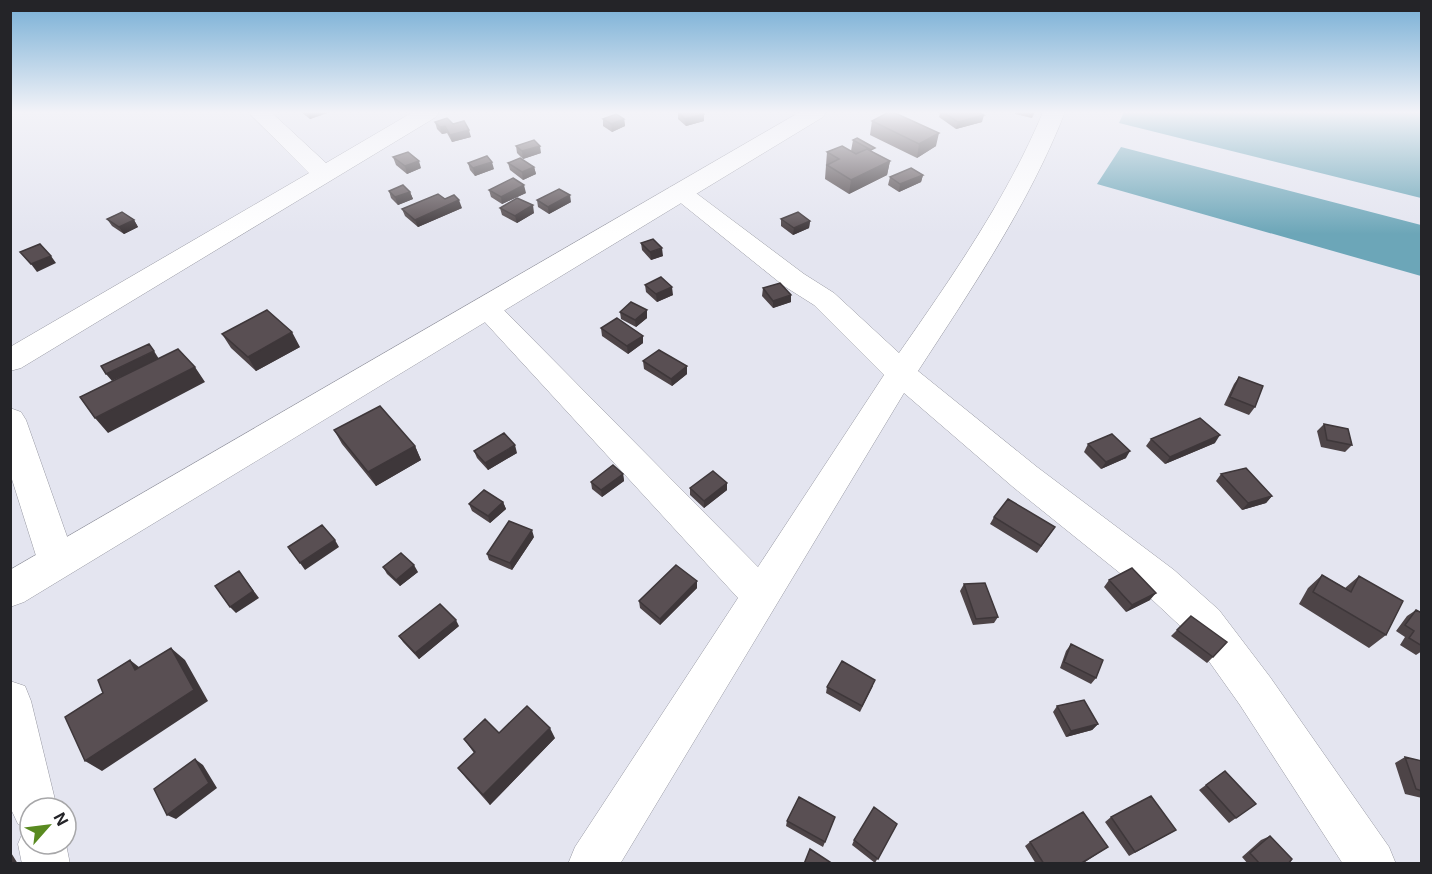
<svg xmlns="http://www.w3.org/2000/svg" width="1432" height="874" font-family="Inter,sans-serif">
  <style>
    .water { fill: #6ca6b8 }
    .lines { fill: none; stroke-linecap: round; stroke-linejoin: round }
    .minor-casing { stroke: #9798a2; stroke-width: 1 }
    .major-casing { stroke: #9798a2; stroke-width: 1 }
    .minor { fill: #fff; fill-rule: evenodd }
    .major { fill: #fff; fill-rule: evenodd }
    .wall { fill: #4d4447 }
    .shaded-wall { fill: #3e373a }
    .building { fill: #594f53; stroke: #3e373a; stroke-width: 1.5 }
  </style>
  <rect width="100%" height="100%" fill="#e4e5f0"/>
  <path class="water" d="M1124 112H1421V198L1119 123Z
    M1121 147 1421 225V276L1097 184Z"/>
  <g class="lines">
    <g class="minor-casing">
      <path id="minor" d="M248 112H271L326 163 413 112H439L436 117 21 368 10 371V347L309 173Z
        M1043 112H1065C1029 204 972 288 918 371L1037 467 1174 570 1219 610 1270 677 1389 847 1396 864H1343L1240 705 1191 636 1146 594 1013 487 904 393 620 864H568L575 847 738 598 471 307 475 301 485 298 495 301 758 567 884 375 814 305 784 286 667 192 670 187 679 185 688 187 804 274 834 293 899 353C952 277 1007 198 1043 112Z
        M10 408 21 412 26 420 76 562 70 573 57 578 44 573 38 562 10 473Z
        M10 681 25 686 31 701 57 808H30V844H66L70 864H22L18 844 25 827 18 824 10 807Z"/>
    </g>
    <g class="major-casing">
      <path id="major" d="M800 112H826L823 117 24 602 10 607V570Z"/>
    </g>
    <use href="#minor" class="minor"/>
    <use href="#major" class="major"/>
  </g>
  <path class="wall" d="M301 112H330L310 119Z
    M678 112 704 114V121L686 126 678 119Z
    M940 112H979L982 122 956 129 939 117Z
    M1015 112H1035L1032 118 1015 114Z
    M603 119H624L625 126 612 132 603 126Z
    M872 121 936 146 917 158 870 135Z
    M435 122 453 124 471 137 452 142 447 133 442 134 437 129Z
    M857 138 874 153 890 161 887 175 849 194 825 179 827 152 851 151 853 140Z
    M516 146 541 153 523 159 517 153Z
    M393 157 421 168 407 174 396 165Z
    M468 163 494 169 475 176 470 170Z
    M508 163 534 167 536 174 523 180 510 170Z
    M923 175 921 182 899 192 888 185 890 177Z
    M489 190 526 193 502 204 491 197Z
    M389 191 410 192 413 199 398 205 391 198Z
    M537 200 571 202 549 214 538 207Z
    M462 208 418 227 405 216 402 209Z
    M500 208 534 213 517 223 502 215Z
    M107 219 134 220 138 227 124 234 112 226Z
    M781 219 810 221 809 228 793 235 781 226Z
    M641 243 663 256 651 260 642 250Z
    M645 285 673 295 657 302 646 292Z
    M763 288 791 302 773 308 762 296Z
    M647 310V318L636 327 621 319 620 312Z
    M601 328 643 336V343L628 354 602 336Z
    M222 334 300 347 256 371 231 348Z
    M643 361 687 366V374L672 386 644 369Z
    M1239 377 1255 407 1249 415 1224 405 1234 384Z
    M1324 424 1352 445 1345 452 1321 447 1317 431Z
    M334 430 415 446 421 460 376 486 342 444Z
    M1151 439 1215 443 1165 464 1146 446Z
    M1088 444 1126 458 1101 469 1084 452Z
    M474 451 517 453 488 470 477 458Z
    M623 474 624 481 602 497 592 489 591 482Z
    M1221 474 1272 496 1266 503 1242 510 1216 481Z
    M727 483V490L704 508 690 495V488Z
    M503 502 506 509 490 523 472 511 469 504Z
    M994 517 1055 527 1037 553 990 524Z
    M534 537 512 570 489 560 487 554Z
    M383 567 418 572 400 586 387 574Z
    M1322 575 1345 588 1359 576 1386 635 1369 648 1299 604 1308 588Z
    M1109 580 1150 600 1126 612 1104 587Z
    M697 581V588L660 625 640 608 639 601Z
    M964 584 998 617 994 623 973 625 960 591Z
    M1416 610 1422 613V651L1416 655 1400 645 1405 637 1396 631 1407 616Z
    M1191 616 1213 657 1207 663 1171 636Z
    M459 626 419 659 403 642 399 636Z
    M1071 644 1096 678 1091 684 1060 668 1066 651Z
    M873 686 860 712 826 693 827 687Z
    M1057 706 1098 724 1092 730 1066 737 1053 712Z
    M499 733 555 738 490 805 466 778 458 768 474 753 464 739Z
    M1405 757 1422 761V798L1405 794 1395 763Z
    M1225 771 1236 818 1229 823 1199 790Z
    M835 817 823 847 786 826 787 821Z
    M1111 817 1176 830 1129 856 1105 822Z
    M897 824 875 863 852 845 854 840Z
    M1270 836 1288 864H1248L1242 857 1261 840Z
    M1030 842 1108 847 1082 864H1036L1025 846Z"/>
  <path class="shaded-wall" d="M308 112H330L310 119Z
    M704 114V121L686 126 685 119Z
    M984 115 982 122 956 129 958 122Z
    M624 119 625 126 612 132 611 124Z
    M445 126 447 133 442 134 440 127Z
    M469 130 471 137 452 142 450 135Z
    M939 133 936 146 917 158 919 144Z
    M540 146 541 153 523 159 522 151Z
    M419 161 421 168 407 174 405 166Z
    M890 161 887 175 849 194 851 180Z
    M492 162 494 169 475 176 473 168Z
    M534 167 536 174 523 180 522 172Z
    M923 175 921 182 899 192 900 184Z
    M524 185 526 193 502 204 501 197Z
    M410 192 413 199 398 205 395 197Z
    M570 195 571 202 549 214 548 207Z
    M459 200 462 208 418 227 415 220Z
    M533 205 534 213 517 223 515 216Z
    M134 220 138 227 124 234 119 227Z
    M810 221 809 228 793 235 794 228Z
    M662 248 663 256 651 260 650 252Z
    M51 256 56 263 37 272 31 264Z
    M672 287 673 295 657 302 656 294Z
    M791 295V302L773 308V301Z
    M647 310V318L636 327 635 320Z
    M292 332 300 347 256 371 248 357Z
    M643 336V343L628 354 627 346Z
    M154 351 159 359 112 381 106 374Z
    M687 366V374L672 386 671 379Z
    M195 367 205 382 108 433 95 418Z
    M1220 435 1215 443 1165 464 1170 457Z
    M515 445 517 453 488 470 485 463Z
    M415 446 421 460 376 486 368 472Z
    M1130 451 1126 458 1101 469 1106 462Z
    M623 474 624 481 602 497 601 490Z
    M727 483V490L704 508V501Z
    M1272 496 1266 503 1242 510 1248 503Z
    M503 502 506 509 490 523 488 516Z
    M532 530 534 537 512 570 510 563Z
    M335 540 339 547 305 570 300 563Z
    M414 565 418 572 400 586 396 580Z
    M239 571 259 598 236 613 230 607Z
    M697 581V588L660 625V619Z
    M1156 593 1150 600 1126 612 1132 605Z
    M456 620 459 626 419 659 415 653Z
    M171 648 185 660 208 701 102 771 85 761Z
    M130 660 144 671 135 670Z
    M1098 724 1092 730 1066 737 1071 731Z
    M550 728 555 738 490 805 483 795Z
    M195 759 203 765 217 788 176 819 167 815Z
    M10 851 18 864H10Z"/>
  <path class="building" d="M678 112H702L704 114 685 119Z
    M889 112H893L939 133 919 144 872 121Z
    M943 112H979L984 115 958 122Z
    M616 114 624 119 611 124 603 119Z
    M447 118 453 124 464 121 469 130 450 135 445 126 440 127 435 122Z
    M857 138 875 148 871 150 853 140Z
    M534 140 540 146 522 151 516 146Z
    M842 146 856 154 867 149 890 161 851 180 827 165 839 159 827 152Z
    M408 152 419 161 405 166 393 157Z
    M487 156 492 162 473 168 468 163Z
    M520 158 534 167 522 172 508 163Z
    M911 168 923 175 900 184 890 177Z
    M513 178 524 185 501 197 489 190Z
    M403 185 410 192 395 197 389 191Z
    M559 189 570 195 548 207 537 200Z
    M438 194 445 199 454 195 459 200 415 220 402 209Z
    M517 198 533 205 515 216 500 208Z
    M122 212 134 220 119 227 107 219Z
    M798 212 810 221 794 228 781 219Z
    M653 239 662 248 650 252 641 243Z
    M40 244 51 256 31 264 20 252Z
    M661 277 672 287 656 294 645 285Z
    M780 283 791 295 773 301 763 288Z
    M631 302 647 310 635 320 620 312Z
    M267 310 292 332 248 357 222 334Z
    M617 318 643 336 627 346 601 328Z
    M149 344 154 351 106 374 101 366Z
    M178 349 195 367 95 418 80 397Z
    M659 350 687 366 671 379 643 361Z
    M1239 377 1263 386 1255 407 1230 397Z
    M380 406 415 446 368 472 334 430Z
    M1200 418 1220 435 1170 457 1151 439Z
    M1324 424 1348 429 1352 445 1327 440Z
    M504 433 515 445 485 463 474 451Z
    M1112 434 1130 451 1106 462 1088 444Z
    M613 465 623 474 601 490 591 482Z
    M1246 468 1272 496 1248 503 1221 474Z
    M713 471 727 483 704 501 690 488Z
    M484 490 503 502 488 516 469 504Z
    M1008 499 1055 527 1041 546 994 517Z
    M509 521 532 530 510 563 487 554Z
    M322 525 335 540 300 563 288 547Z
    M401 553 414 565 396 580 383 567Z
    M676 565 697 581 660 619 639 601Z
    M1132 568 1156 593 1132 605 1109 580Z
    M239 571 253 591 230 607 215 586Z
    M1322 575 1351 592 1359 576 1403 601 1386 635 1313 592Z
    M985 583 998 617 976 619 964 584Z
    M440 604 456 620 415 653 399 636Z
    M1416 610 1422 613V646L1409 638 1414 631 1405 625Z
    M1191 616 1227 642 1213 657 1177 630Z
    M1071 644 1103 660 1096 678 1064 662Z
    M171 648 194 690 85 761 65 717 103 693 98 680 130 660 135 670Z
    M842 661 875 680 862 706 827 687Z
    M1084 700 1098 724 1071 731 1057 706Z
    M527 706 550 728 483 795 458 768 475 752 464 739 485 719 499 733Z
    M1405 757 1422 761V791L1416 789Z
    M195 759 209 783 167 815 154 789Z
    M1225 771 1256 804 1236 818 1206 785Z
    M1151 796 1176 830 1135 852 1111 817Z
    M799 797 835 817 825 842 787 821Z
    M874 807 897 824 878 859 854 840Z
    M1083 812 1108 847 1080 864H1044L1030 842Z
    M1270 836 1292 859 1288 864H1260L1250 853Z
    M810 849 833 864H804Z"/>
  <linearGradient id="sky" x2="0" y2="1"><stop stop-color="#76aed5"/><stop offset="0.48" stop-color="#f3f3f8"/><stop offset="1" stop-color="#f3f3f8" stop-opacity="0"/></linearGradient>
  <rect width="1432" height="234" fill="url(#sky)"/>
  <rect width="1432" height="874" fill="none" stroke="#242428" stroke-width="24"/>
  <g transform="translate(48 826) rotate(62)"><circle r="28" fill="#ffffff" stroke="#a7a7a9" stroke-width="1.5"/>
  <path d="M0-4.5L10 22L0 15L-10 22Z" fill="#598a20"/>
  <text y="-9" font-size="16" font-weight="bold" text-anchor="middle" fill="#242428">N</text>
  </g>
</svg>
